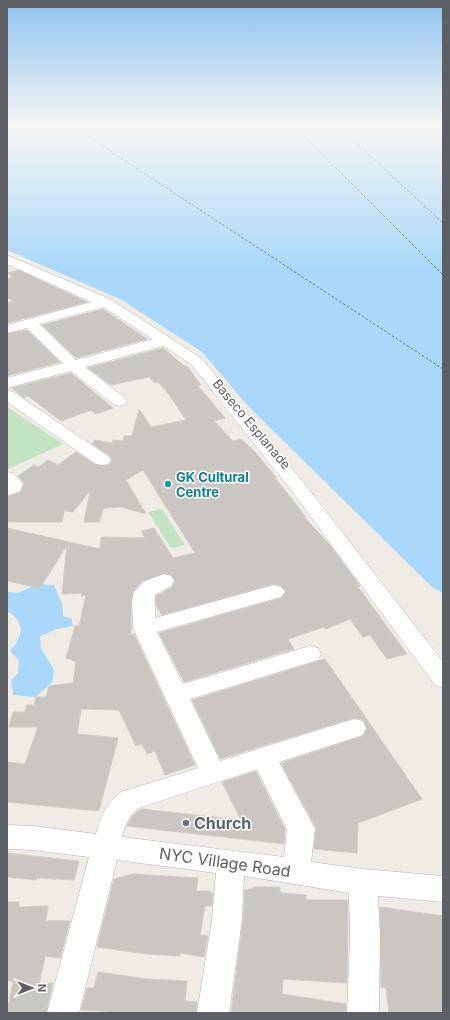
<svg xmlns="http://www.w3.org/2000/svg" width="450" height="1020" font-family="Inter,sans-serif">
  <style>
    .green { fill: #c3e4c3 }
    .water { fill: #a9d8fa }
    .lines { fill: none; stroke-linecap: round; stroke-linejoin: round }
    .ferry { stroke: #4679ab; stroke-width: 1; stroke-dasharray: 2.5 2; stroke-linecap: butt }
    .building { fill: #cac7c2; stroke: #d2cdc3 }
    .minor-casing { stroke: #b2b5b9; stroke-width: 1 }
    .minor { fill: #fff; fill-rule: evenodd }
    .culture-dot { fill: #0f9aa8; stroke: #fff; stroke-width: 1.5 }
    .worship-dot { fill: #6b7280; stroke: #fff; stroke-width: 1.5 }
    .labels { text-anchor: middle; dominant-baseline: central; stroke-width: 3; stroke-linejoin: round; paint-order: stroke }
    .street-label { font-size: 13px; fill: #5c6064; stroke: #fff }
    .culture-label { font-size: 13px; font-weight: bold; fill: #0d838f; stroke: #fff; text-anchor: start }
    .near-worship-label { font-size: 16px; font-weight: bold; fill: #5b616d; stroke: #fff; text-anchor: start }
    .near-street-label { font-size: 16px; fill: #5c6064; stroke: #fff }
  </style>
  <rect width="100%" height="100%" fill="#eeece5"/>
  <path class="green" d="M7 407 63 444 8 469Z
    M162 509 185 545 171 548 148 512Z"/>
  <path class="water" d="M7 126H443V593L432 587 248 406 202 352 122 300 7 250Z
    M38 584 54 585 62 603 63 616 72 619 73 626 57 629 40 636 41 648 54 670 52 682 36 697 13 695 11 681 18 673 19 660 10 651C23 637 26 622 7 611V592L18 593Z"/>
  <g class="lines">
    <path class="ferry" d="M72 126 443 369
      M294 126 443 275
      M338 126 443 223"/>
  </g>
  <path class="building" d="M18 270 87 302 7 323V303L13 301 7 297V279L13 277 8 273Z
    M103 309 147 339 76 358 42 325Z
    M27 330 60 362 7 376V334Z
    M163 348 184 366H187L201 385 198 386 225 418 214 421 233 441 241 439 254 451 276 477 275 478 306 517H304L330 545 360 586 358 587 407 654 387 659 370 635 363 637 350 619 326 629 324 627 288 639 294 649 184 682 159 633 281 598 286 591 281 586 274 584 162 615 156 605V596L172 587 175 580 171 575 164 573 143 581 142 579 141 583 133 592 131 600V635L134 634 195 765 165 775 155 751 147 754 142 744 136 746 119 710 81 709 77 734 118 738 99 811 7 802V762L25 764 38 727H9L13 712H25L27 705H34L36 697H46L49 686 73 683 76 662 66 658 75 626H79L86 595 81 596 82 593 62 594 67 545 40 588 7 581V528L100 549 101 537 145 538 141 531 154 528 173 558 195 553 143 470 126 480 146 514 122 507 104 508 99 522H84L90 491 73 512 64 511 62 522H7V497L21 492 24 483 18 476 34 465 38 467 48 460 58 465 76 452 96 465H109L112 460 109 455 92 444 95 440 112 443 113 440 123 441 124 436H132L139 409 151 427 186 420 168 393 158 382 154 383 150 377 111 385 88 368Z
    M71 373 113 408 96 414 91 410 61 421 28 396 24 398 12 388Z
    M325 659 422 799 358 823 357 853 314 849 316 828 281 763 363 736 367 729 364 720 354 718 220 759 192 700Z
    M256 771 285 829 284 844 127 826 133 815 141 809 241 820 222 782Z
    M7 853 79 861 74 880 37 878 36 880 7 877Z
    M133 874 198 878 196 891H210V893H213L212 906H205L200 935 208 936 204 957 180 953V956L147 954 97 947 114 879Z
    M257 887H280V893L306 895V900H348L347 983 283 979 282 994 346 1004V1013H231L243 920 245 890Z
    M7 902H19V907L48 906 46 921H70L60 958 45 956 39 984 53 983 46 1013H7L13 981H7Z
    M380 907 443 916V1013H389L386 988 381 987Z
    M98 972 147 979 187 981 185 1001 197 1002 196 1013H105V1011L81 1010 87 988H94Z"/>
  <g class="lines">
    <g class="minor-casing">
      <path id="minor" d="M7 255 110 299 201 358 303 482 443 662V688L435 685 291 490 191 364 163 346 85 367 125 398 127 401 125 404 119 406 113 404 71 371 7 388V378L63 363 27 328 7 333V325L91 302 7 264ZM103 307 153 339 76 360 39 324Z
        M7 390 13 392 108 456 111 460 108 464 102 465 96 464 7 402Z
        M7 472 13 473 23 484 20 491 7 496Z
        M164 574 171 576 174 581 171 586 155 595V618L274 585 281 587 285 592 281 597 157 632 183 684 310 646 318 648 321 654 318 660 190 699 220 761 354 719 363 721 366 728 363 735 279 762 315 829 311 862 363 869 443 876V902L378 896 380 937 379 1013H347L350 937 349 893 244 876 242 920 229 1013H197L212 920 216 873 117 860 79 1013H47L89 857 33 850 7 849V825L33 826 96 834C100 817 106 803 121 792L198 768 133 628 132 600 134 592 145 581ZM257 769 287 829 284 857 122 837C126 824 128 816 139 808Z"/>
    </g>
    <use href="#minor" class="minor"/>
  </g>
  <linearGradient id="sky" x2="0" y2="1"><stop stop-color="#8fc2ef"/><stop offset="0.47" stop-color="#f7f6f3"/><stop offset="1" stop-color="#f7f6f3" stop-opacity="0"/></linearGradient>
  <rect width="450" height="269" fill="url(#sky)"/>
  <circle class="culture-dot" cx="168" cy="484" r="4"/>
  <circle class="worship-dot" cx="186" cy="823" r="4"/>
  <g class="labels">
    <g class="street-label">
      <text transform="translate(252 424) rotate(50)">Baseco Esplanade</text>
    </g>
    <g class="culture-label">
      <text x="176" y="477">GK Cultural<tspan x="176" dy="15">Centre</tspan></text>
    </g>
    <g class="near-worship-label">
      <text x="194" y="823">Church</text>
    </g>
    <g class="near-street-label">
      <text transform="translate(225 862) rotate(8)">NYC Village Road</text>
    </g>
  </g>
  <rect width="450" height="1020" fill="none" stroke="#5c6064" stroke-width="16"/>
  <g transform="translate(32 988) rotate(90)" stroke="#ffffff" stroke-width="3" paint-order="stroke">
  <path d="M0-3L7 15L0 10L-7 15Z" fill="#5c6064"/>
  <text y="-6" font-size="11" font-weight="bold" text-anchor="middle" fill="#5c6064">N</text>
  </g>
</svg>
